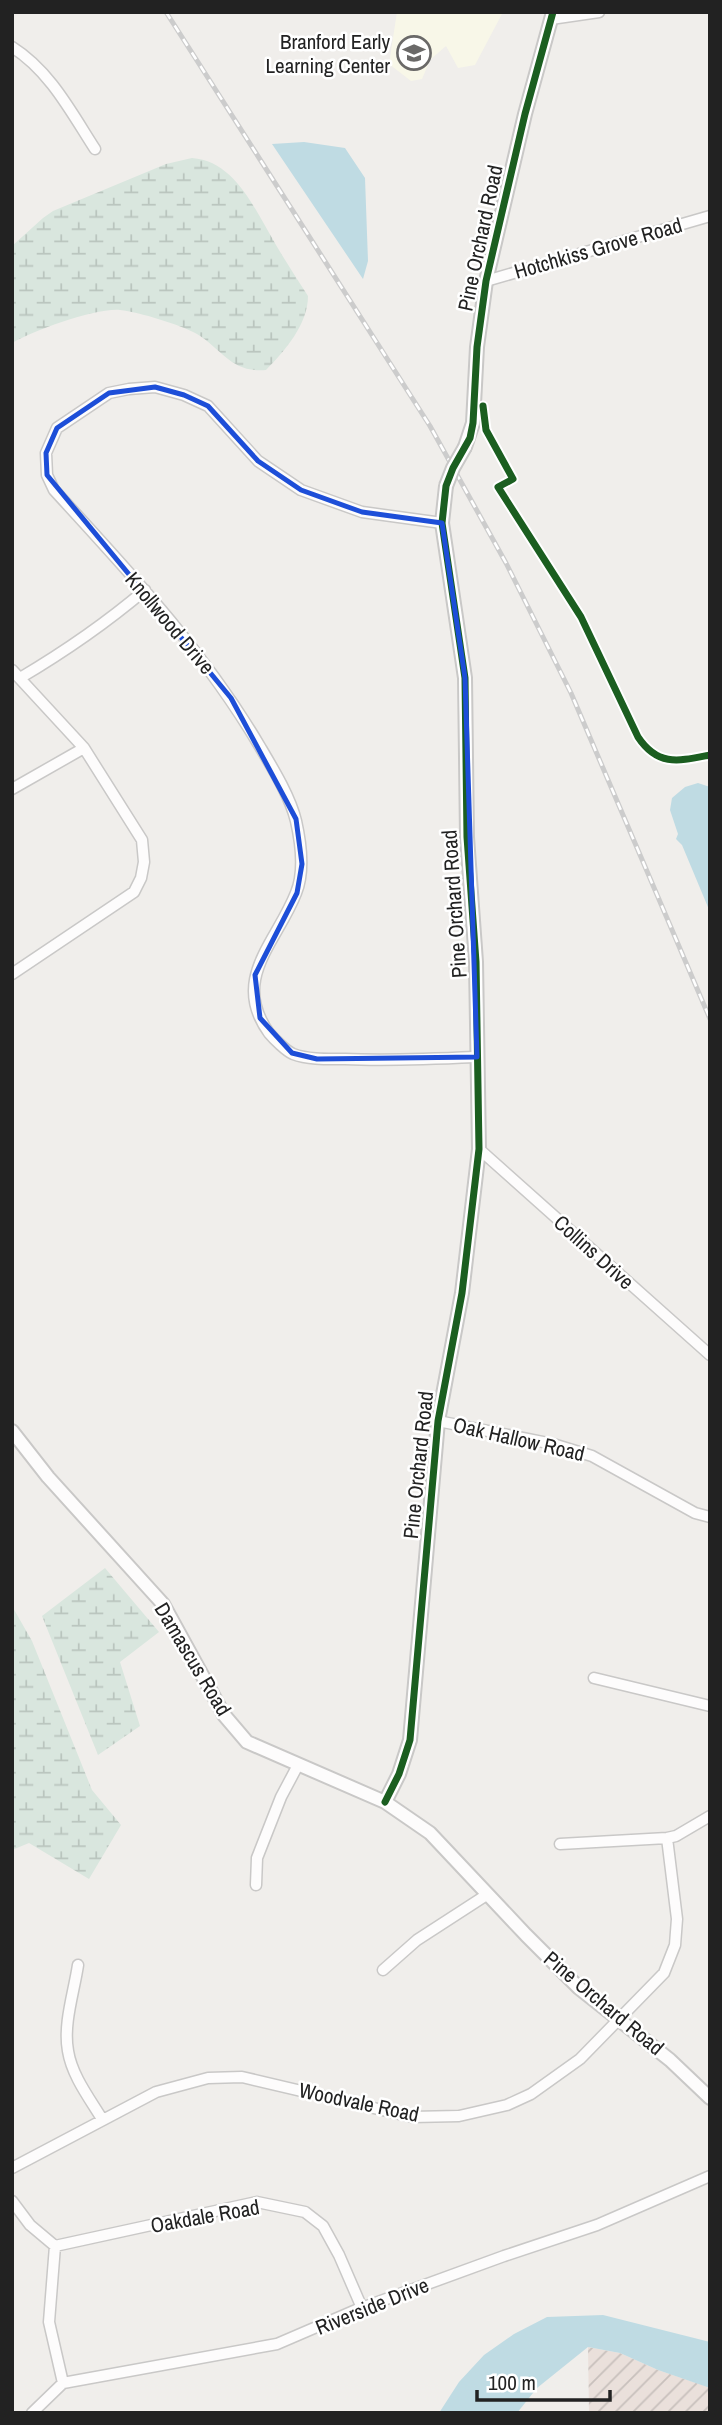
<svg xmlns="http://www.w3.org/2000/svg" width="722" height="2425" font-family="'Archivo Narrow',sans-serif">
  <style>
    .education { fill: #f8f7e8 }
    .military { fill: url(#military-furrows) }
    .wetland { fill: url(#wetland-marsh) }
    .water { fill: #bfdbe3 }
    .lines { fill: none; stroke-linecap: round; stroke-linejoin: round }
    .minor-casing { stroke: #c9c8c7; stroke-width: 13 }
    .tertiary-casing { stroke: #c9c8c7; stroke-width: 16 }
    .minor { stroke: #fdfcfc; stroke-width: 10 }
    .tertiary { stroke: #fdfcfc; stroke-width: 12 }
    .rail-casing { stroke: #ccc; stroke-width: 5 }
    .rail { stroke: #fff; stroke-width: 2.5; stroke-dasharray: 8; stroke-linecap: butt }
    .tertiary-bridge-casing { stroke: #c9c8c7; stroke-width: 16; stroke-linecap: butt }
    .tertiary-bridge { stroke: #fdfcfc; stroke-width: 12 }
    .cycleway-casing { stroke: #fff; stroke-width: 11 }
    .cycleway { stroke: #1b5e20; stroke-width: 7 }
    .marked { fill: none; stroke: #1d4ed8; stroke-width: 5; stroke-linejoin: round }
    .labels { text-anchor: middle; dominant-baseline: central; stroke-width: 5; stroke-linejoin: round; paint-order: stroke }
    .poi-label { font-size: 21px; fill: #222; stroke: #fff; text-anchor: end }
    .street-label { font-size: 21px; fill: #222; stroke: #fff }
  </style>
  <defs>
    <pattern id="military-furrows" width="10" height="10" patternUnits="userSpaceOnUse" patternTransform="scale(1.75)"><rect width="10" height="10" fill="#eae0db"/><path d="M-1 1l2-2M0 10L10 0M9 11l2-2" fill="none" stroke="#c8c0bc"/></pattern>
    <pattern id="wetland-marsh" width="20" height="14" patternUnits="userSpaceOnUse" patternTransform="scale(1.75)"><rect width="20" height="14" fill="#d9e6de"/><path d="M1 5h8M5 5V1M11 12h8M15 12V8" fill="none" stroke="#bac5be"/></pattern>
  </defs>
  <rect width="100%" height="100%" fill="#f0eeeb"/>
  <path class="education" d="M397 12H503L475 65 458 68 446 46 430 60 422 79 411 81 389 64Z"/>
  <path class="military" d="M588 2347 620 2353 658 2370 708 2387 710 2388V2413H589Z"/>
  <path class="wetland" d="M192 158C236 161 256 212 276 245 286 262 297 279 308 296 308 324 285 351 266 370 231 373 223 350 197 334 181 325 139 312 120 310 95 308 35 330 12 343V246L43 218 53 211 166 164Z
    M105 1568 159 1632 120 1662 140 1726 98 1755 42 1616Z
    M12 1606 32 1641 92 1790 121 1825 89 1879 29 1843 12 1850Z"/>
  <path class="water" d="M304 142 345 148 365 178 368 261 363 279 272 144Z
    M698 783 710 787V912L682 845 676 839 678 834 670 810 672 798 685 787Z
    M603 2315 710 2342V2388L658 2370 620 2353 588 2347 537 2388 517 2413H439L459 2382 484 2355 514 2334 547 2317Z"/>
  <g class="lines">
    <g class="minor-casing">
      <path id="minor" d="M551 19 599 12
        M12 47C50 71 71 112 95 149
        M486 281 710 216
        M442 523 362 512 301 490 258 461 208 406 184 395 155 387 129 389 109 393 57 428 46 453 47 475 54 490C129 572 202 649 259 745 272 767 290 796 296 821 301 843 305 871 296 893 277 942 230 979 269 1033 274 1039 286 1051 293 1054 309 1060 329 1059 345 1059 390 1061 433 1059 477 1057
        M12 670 84 748 142 840 144 862 141 878 134 892 12 974
        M20 678C64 652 106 623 145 590
        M12 789 84 748
        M479 1149 710 1355
        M438 1421 553 1444 592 1456 695 1513 710 1517
        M594 1678 710 1706
        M560 1844 667 1838 676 1836 710 1816
        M256 1885 257 1858 281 1797 298 1765
        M78 1965C74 1992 63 2024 68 2051 72 2076 90 2099 102 2119
        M383 1970 417 1940 488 1894
        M12 2168 156 2092 208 2078 242 2077 412 2117 459 2116 507 2105 531 2094 580 2059 664 1973 675 1945 677 1919 667 1838
        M12 2201 30 2225 55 2246 257 2202 305 2212 323 2226 339 2255 362 2308
        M55 2246 49 2322 63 2383
        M32 2413 63 2383 277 2344 356 2310 504 2256 597 2225 710 2176"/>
    </g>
    <g class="tertiary-casing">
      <path id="tertiary" d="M465 447 473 423 477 347 486 281 525 114 553 12
        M12 1431 48 1477 163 1604 224 1715 247 1742 385 1802 430 1833 526 1935 579 1988 670 2060 710 2098
        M385 1802 399 1774 410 1740 438 1421 462 1293 479 1149 476 962 467 837 465 678 442 523 446 486"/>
    </g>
    <use href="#minor" class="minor"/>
    <use href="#tertiary" class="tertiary"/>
    <g class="rail-casing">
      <path id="rail" d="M166 12 430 426 506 563 571 693 710 1019"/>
    </g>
    <use href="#rail" class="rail"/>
    <g class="tertiary-bridge-casing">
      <path id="tertiary-bridge" d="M446 486 453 468 465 447"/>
    </g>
    <use href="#tertiary-bridge" class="tertiary-bridge"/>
    <g class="cycleway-casing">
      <path id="cycleway" d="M483 406 486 430 513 479 498 487 581 617 638 737C658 767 679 761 710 755
        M385 1802 399 1774 410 1740 438 1421 462 1293 479 1149 476 962 467 837 465 678 442 523 446 486 453 468 470 438 473 423 477 347 486 281 525 114 553 12"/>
    </g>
    <use href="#cycleway" class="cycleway"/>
  </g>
  <path class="marked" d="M155 387 184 395 208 406 258 461 301 490 362 512 442 523 465 678 477 1057 317 1059 292 1053 260 1018 255 975 297 893 302 864 296 819 231 698 47 475 46 453 57 428 109 393Z"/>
  <defs>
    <g id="school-ring" transform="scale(1.75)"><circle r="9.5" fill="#fff" stroke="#6a6968" stroke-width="1.5"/><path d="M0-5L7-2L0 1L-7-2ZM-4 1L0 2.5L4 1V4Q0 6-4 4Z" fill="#6a6968"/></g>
  </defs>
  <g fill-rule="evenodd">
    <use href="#school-ring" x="414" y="53"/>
  </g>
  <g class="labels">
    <g class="poi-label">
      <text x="390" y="41">Branford Early<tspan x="390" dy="24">Learning Center</tspan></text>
    </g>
    <g class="street-label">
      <text transform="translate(480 238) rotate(-78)">Pine Orchard Road</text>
      <text transform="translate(598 248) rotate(-16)">Hotchkiss Grove Road</text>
      <text transform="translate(170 623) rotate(50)">Knollwood Drive</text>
      <text transform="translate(454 904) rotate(-94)">Pine Orchard Road</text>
      <text transform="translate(594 1252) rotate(42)">Collins Drive</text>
      <text transform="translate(519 1439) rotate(13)">Oak Hallow Road</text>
      <text transform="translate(418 1465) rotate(-84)">Pine Orchard Road</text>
      <text transform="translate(193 1659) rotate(59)">Damascus Road</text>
      <text transform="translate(604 2003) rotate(40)">Pine Orchard Road</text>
      <text transform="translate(359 2102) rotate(12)">Woodvale Road</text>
      <text transform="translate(205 2216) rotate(-10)">Oakdale Road</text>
      <text transform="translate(372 2306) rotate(-22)">Riverside Drive</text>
    </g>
  </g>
  <rect width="722" height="2425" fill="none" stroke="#222222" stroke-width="28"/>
  <path d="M477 2390v10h133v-10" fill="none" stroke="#222222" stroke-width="3.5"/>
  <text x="488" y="2390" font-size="21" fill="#222222" stroke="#ffffff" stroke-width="5" paint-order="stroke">100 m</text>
</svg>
